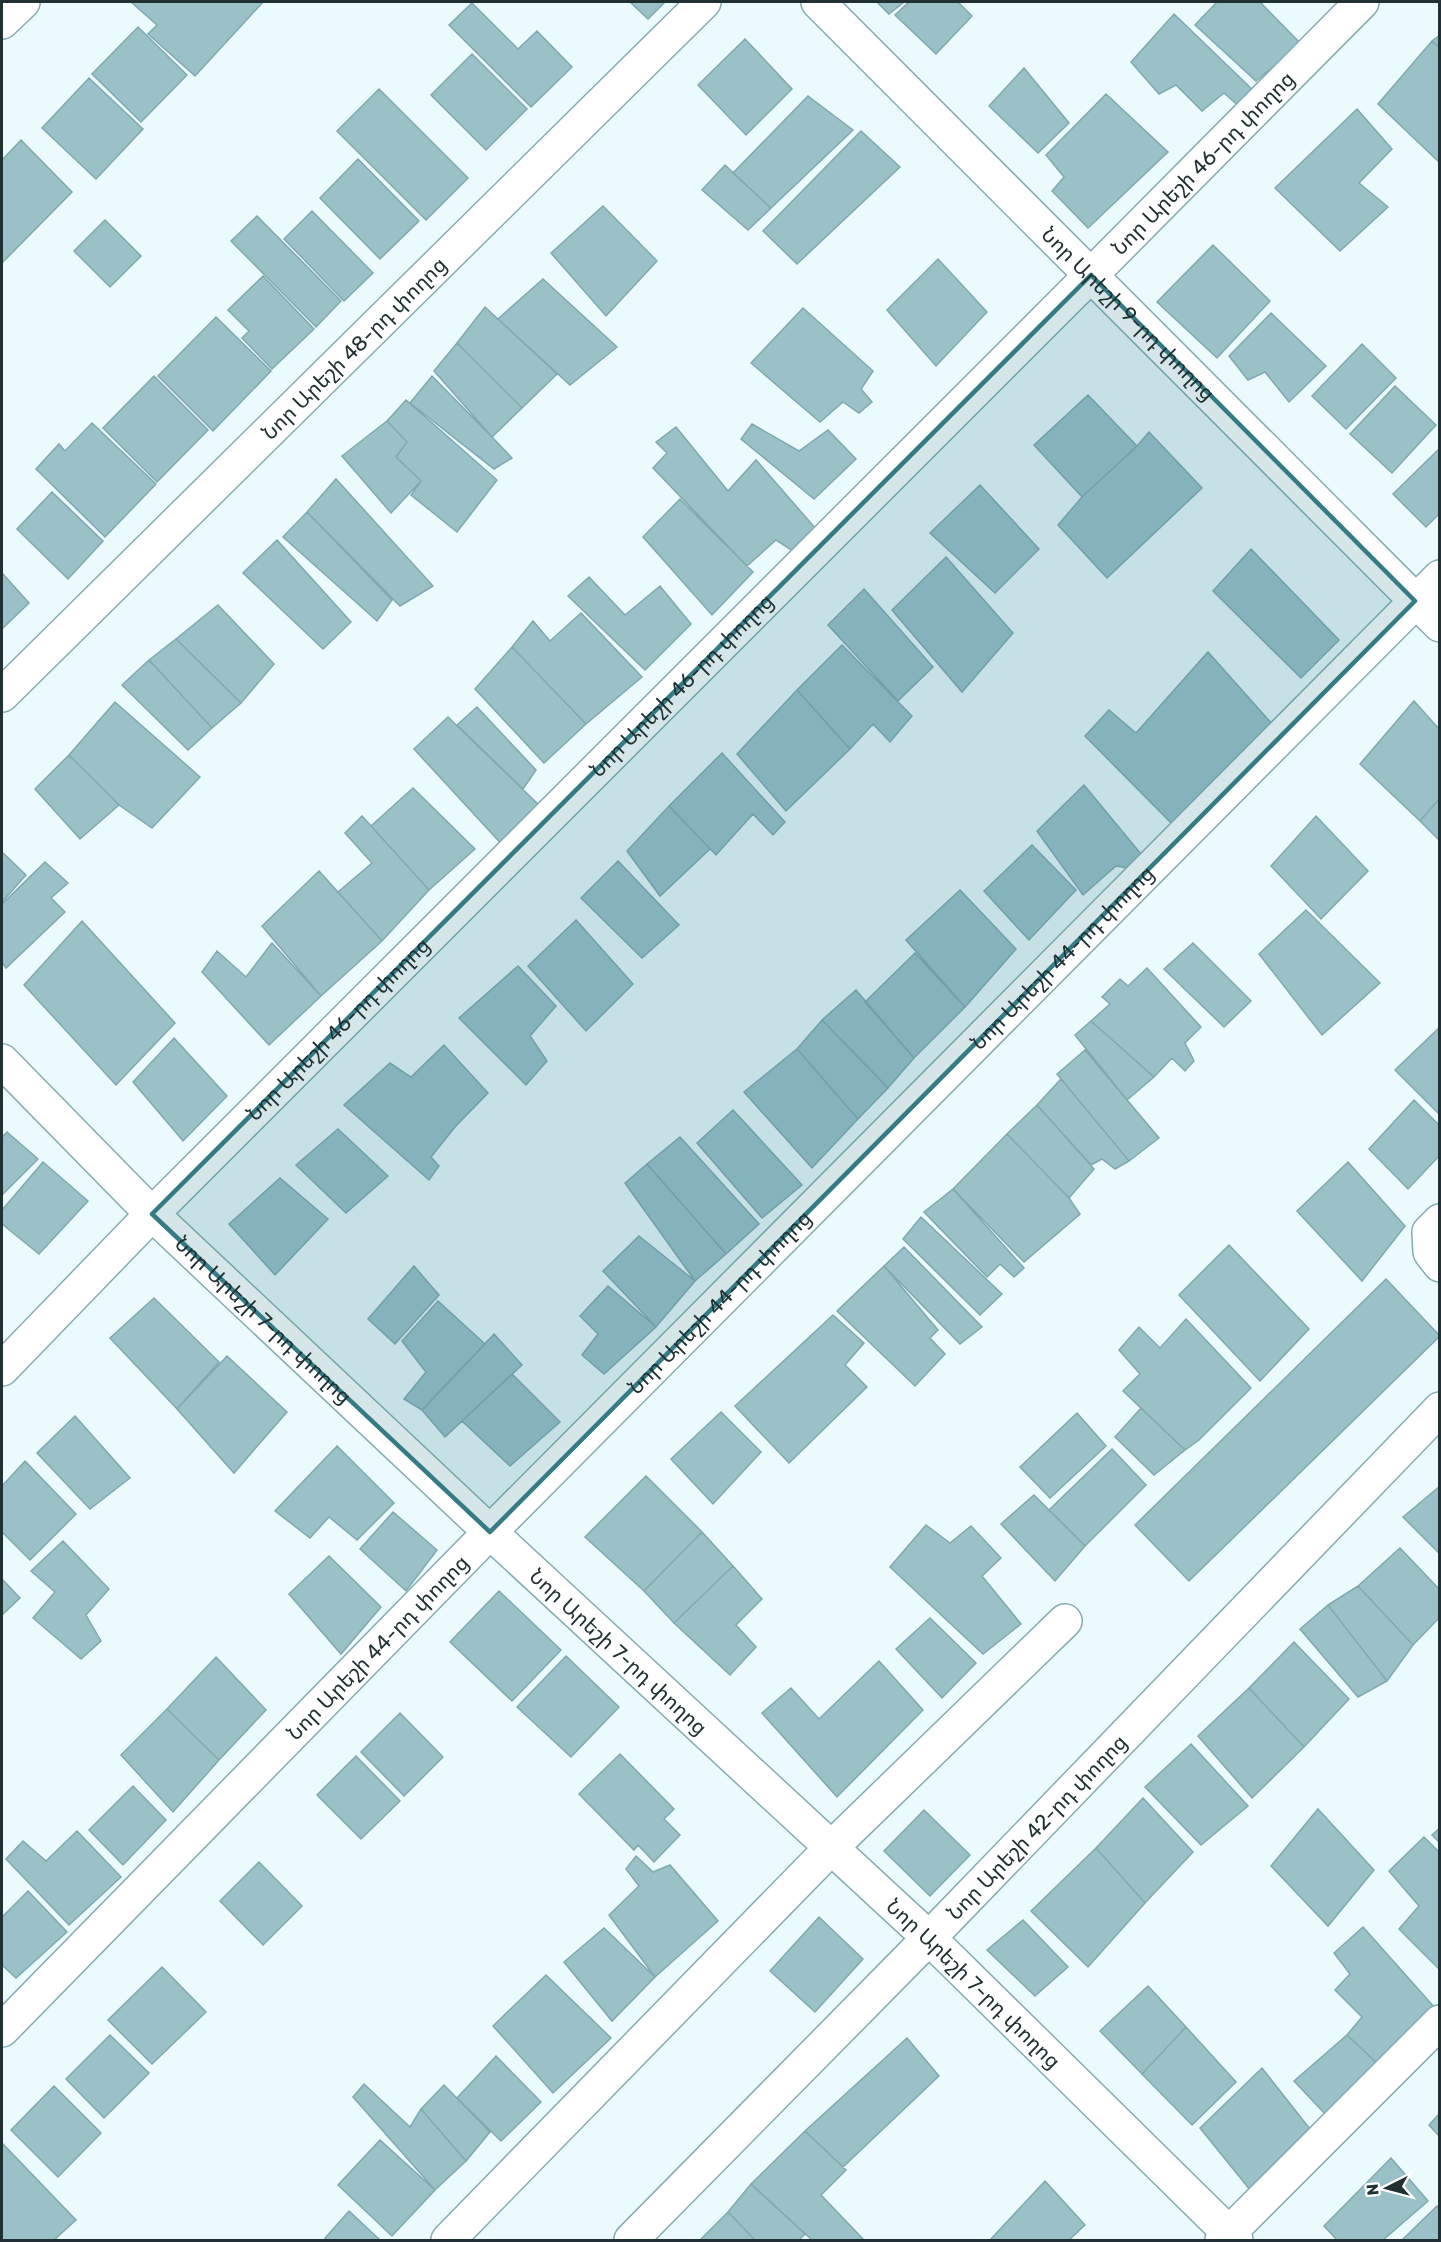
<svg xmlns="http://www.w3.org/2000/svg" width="1441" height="2242" font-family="Rubik,'Noto Sans Armenian',sans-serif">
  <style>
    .building { fill: #9ac1c8; stroke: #81a8af; stroke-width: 1.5 }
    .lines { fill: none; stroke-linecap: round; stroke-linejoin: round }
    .minor-casing { stroke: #85acb3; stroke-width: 36 }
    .major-casing { stroke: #85acb3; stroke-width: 36 }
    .minor { stroke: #fff; stroke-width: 33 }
    .major { stroke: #fff; stroke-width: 33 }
    .marked { fill: #347b86; fill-opacity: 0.2; stroke: #347b86; stroke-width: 4.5; stroke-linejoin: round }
    .labels { text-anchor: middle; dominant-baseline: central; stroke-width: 6; stroke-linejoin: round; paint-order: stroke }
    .street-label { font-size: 21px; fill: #203033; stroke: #fff }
  </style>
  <rect width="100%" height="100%" fill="#eafafd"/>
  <path class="building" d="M131 2H263L195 76 148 34 157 25Z
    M630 2H665L648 19Z
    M877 2H904L889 14Z
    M909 2H958L972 16 936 54 895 15Z
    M1217 2H1260L1301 44 1256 81 1195 25Z
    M472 3 518 49 537 31 572 67 531 107 449 25Z
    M1174 14 1257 94 1242 109 1224 93 1202 111 1176 85 1159 94 1131 62Z
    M138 27 187 75 141 122 92 74Z
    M1440 35V48L1432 41Z
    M745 39 792 89 746 135 698 85Z
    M1432 41 1440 48V163L1378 104Z
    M472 54 527 109 486 150 431 95Z
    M1024 68 1069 123 1038 153 989 106Z
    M89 78 143 129 96 179 42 128Z
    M379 89 468 178 426 220 337 131Z
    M1106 94 1168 152 1088 228 1052 191 1064 177 1046 155Z
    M808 96 853 130 771 208 733 173Z
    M1357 109 1392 149 1359 183 1388 207 1340 251 1275 188Z
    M861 131 900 167 797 264 763 231Z
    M21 140 72 192 2 263V160Z
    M358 159 419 221 380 259 320 198Z
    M725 165 771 208 748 230 702 190Z
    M603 206 657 261 606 316 551 253Z
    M312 211 373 273 344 301 284 239Z
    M257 216 341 301 316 327 231 241Z
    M105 220 141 256 110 287 74 251Z
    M1213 245 1270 301 1217 358 1157 302Z
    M938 259 987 312 936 366 887 310Z
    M263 276 314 329 272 369 242 338 249 331 228 310Z
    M543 279 617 347 570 385 498 319Z
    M485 307 557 374 522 408 457 343Z
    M803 308 873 371 861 389 872 402 859 413 843 402 820 422 751 363Z
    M1271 313 1326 366 1289 402 1265 372 1248 380 1229 356Z
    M216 317 271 371 213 431 158 376Z
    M457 343 522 408 492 437 434 371Z
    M1362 344 1396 378 1346 429 1312 396Z
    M154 376 208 430 157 482 103 428Z
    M432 376 492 437 512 458 494 469 410 403Z
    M1395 386 1436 425 1392 473 1350 434Z
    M1088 395 1137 446 1082 497 1034 445Z
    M406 400 497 480 457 532 411 495 421 481 396 457 407 442 387 421Z
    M387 421 407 442 396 457 421 481 391 513 342 456Z
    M92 423 156 484 105 537 36 469 59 444 65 451Z
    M752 424 799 451 828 430 856 459 814 499 741 439Z
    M676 427 728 491 756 460 816 529 793 551 776 540 747 566 653 468 667 453 656 442Z
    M1149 432 1202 488 1107 578 1058 525 1082 497 1137 446Z
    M1440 448V513L1426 527 1393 494Z
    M336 479 433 586 400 606 307 512Z
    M980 485 1039 549 995 593 930 533Z
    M52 492 103 541 68 579 17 529Z
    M680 499 753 572 712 615 643 537Z
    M307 512 392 600 377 621 283 537Z
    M277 540 351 622 323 649 243 573Z
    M1251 549 1339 640 1301 678 1213 591Z
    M946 557 1013 633 962 692 892 610Z
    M2 573 29 603 2 629Z
    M589 577 625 615 660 586 691 624 645 670 568 596Z
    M864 589 933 667 898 701 828 625Z
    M218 605 274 664 241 703 176 639Z
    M581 613 642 677 586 724 512 647 533 621 550 641Z
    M176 639 241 703 212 728 149 660Z
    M842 645 912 716 890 742 873 724 850 749 797 690Z
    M512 647 586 724 544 763 475 689Z
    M1208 652 1273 725 1174 826 1085 736 1109 710 1136 733Z
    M149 660 212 728 188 750 122 685Z
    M797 690 850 749 786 811 737 754Z
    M1414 701 1440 730V798L1420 821 1360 764Z
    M115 702 200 777 152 828 119 805 69 755Z
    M477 707 536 770 523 789 457 725Z
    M448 717 541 807 505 848 414 749Z
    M722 753 785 822 773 835 753 814 716 855 669 806Z
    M69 755 119 805 80 839 35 789Z
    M1084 785 1146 860 1139 870 1116 866 1083 895 1037 831Z
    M413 788 475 849 429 890 371 826Z
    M1440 798V841L1420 821Z
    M669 806 710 849 660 896 627 851Z
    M362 816 429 890 382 941 338 892 372 863 345 833Z
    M1316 816 1368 871 1321 919 1271 866Z
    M1032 845 1076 890 1029 940 984 891Z
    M2 852 26 875 2 902Z
    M618 861 679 925 642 958 581 898Z
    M45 862 68 883 51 898 65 912 6 968 2 962V904Z
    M319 871 382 941 321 996 262 926Z
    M960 890 1016 949 965 1007 906 940Z
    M1306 910 1380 983 1322 1035 1259 954Z
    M576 920 633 984 586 1031 528 966Z
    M82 921 175 1023 116 1085 24 985Z
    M272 943 321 996 269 1045 202 972 217 951 246 977Z
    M1193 943 1251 1001 1224 1027 1164 969Z
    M915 953 965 1007 914 1058 865 1002Z
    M518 966 556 1006 530 1036 547 1061 526 1085 459 1018Z
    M1147 968 1201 1027 1185 1043 1194 1061 1185 1071 1172 1058 1154 1077 1091 1021 1110 1004 1102 997 1120 979 1128 986Z
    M856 990 914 1058 888 1088 822 1020Z
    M822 1020 888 1088 858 1119 797 1049Z
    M1091 1021 1154 1077 1127 1100 1075 1035Z
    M1440 1027V1115L1395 1070Z
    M174 1038 227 1096 183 1141 133 1082Z
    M444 1045 488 1093 455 1127 431 1157 439 1166 429 1180 344 1105 390 1063 411 1077Z
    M797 1049 858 1119 812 1168 744 1092Z
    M1085 1050 1159 1138 1129 1161 1057 1074Z
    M1061 1079 1129 1161 1115 1169 1102 1159 1091 1165 1037 1105Z
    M1414 1100 1440 1126V1155L1408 1189 1369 1149Z
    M1037 1105 1094 1169 1069 1198 1007 1134Z
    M733 1110 802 1185 762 1218 697 1143Z
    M338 1129 388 1176 346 1213 296 1165Z
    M7 1132 38 1159 2 1195V1137Z
    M1007 1134 1069 1198 1080 1214 1024 1262 953 1189Z
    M680 1137 759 1224 726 1254 647 1164Z
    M43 1162 88 1201 39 1254 2 1224V1210Z
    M1348 1162 1405 1226 1362 1281 1297 1211Z
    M647 1164 726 1254 695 1281 625 1183Z
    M280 1178 328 1219 275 1275 229 1224Z
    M953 1189 1024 1268 1014 1277 1000 1264 987 1277 924 1212Z
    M921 1217 1002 1294 980 1315 903 1239Z
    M639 1236 695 1281 656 1327 603 1271Z
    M1229 1245 1309 1329 1260 1381 1179 1295Z
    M904 1247 982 1327 960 1344 884 1266Z
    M414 1266 439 1295 395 1344 368 1319Z
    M884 1266 938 1330 930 1338 945 1354 915 1386 837 1311Z
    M1386 1279 1440 1336 1189 1581 1135 1525Z
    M608 1286 656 1327 604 1374 582 1355 598 1334 580 1316Z
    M154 1298 219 1362 177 1409 110 1338Z
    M438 1301 485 1344 422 1410 404 1399 426 1372 402 1341Z
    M833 1315 864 1343 845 1365 867 1387 789 1463 735 1406Z
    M1186 1319 1251 1388 1199 1440 1185 1450 1123 1391 1140 1374 1119 1350 1139 1327 1160 1348Z
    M494 1334 522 1365 445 1437 422 1410Z
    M227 1356 287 1412 234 1473 177 1409Z
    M512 1374 560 1422 510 1466 462 1421Z
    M1141 1408 1185 1450 1154 1475 1115 1437Z
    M721 1412 761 1452 713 1504 671 1459Z
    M1077 1413 1106 1446 1050 1498 1020 1467Z
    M75 1416 130 1478 90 1509 37 1453Z
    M337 1446 394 1503 357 1540 329 1517 310 1538 275 1511Z
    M1112 1449 1146 1485 1085 1546 1049 1510Z
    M25 1461 76 1514 30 1560 2 1532V1486Z
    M646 1476 702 1532 644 1591 585 1537Z
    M1440 1486V1551L1438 1552 1403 1517Z
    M1034 1495 1085 1546 1055 1581 1001 1524Z
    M393 1512 437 1550 406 1591 360 1549Z
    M926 1525 950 1543 971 1526 1001 1558 982 1576 1021 1624 983 1654 890 1567Z
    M702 1532 733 1566 674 1623 644 1591Z
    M63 1541 109 1589 86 1615 101 1641 81 1659 33 1618 55 1592 31 1571Z
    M1400 1548 1440 1590V1617L1413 1645 1358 1586Z
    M329 1556 381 1607 341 1654 289 1594Z
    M733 1566 762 1599 736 1625 756 1647 730 1675 674 1623Z
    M2 1579 20 1598 2 1615Z
    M1358 1586 1413 1645 1387 1681 1328 1605Z
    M499 1591 561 1650 512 1701 450 1642Z
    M1328 1605 1387 1681 1358 1697 1300 1629Z
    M930 1618 976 1663 942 1698 896 1649Z
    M1294 1642 1349 1699 1304 1747 1249 1688Z
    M566 1656 619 1707 571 1757 517 1707Z
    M216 1657 266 1710 219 1760 167 1709Z
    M879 1661 923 1710 837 1797 762 1713 791 1688 819 1719Z
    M1249 1688 1304 1747 1252 1798 1198 1736Z
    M167 1709 219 1760 173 1812 121 1755Z
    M400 1713 443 1757 404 1796 361 1752Z
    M1191 1744 1248 1806 1201 1845 1145 1787Z
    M620 1754 674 1809 664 1819 680 1835 654 1862 638 1845 634 1850 579 1794Z
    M356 1756 400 1801 361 1839 317 1795Z
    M133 1786 166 1820 123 1865 89 1830Z
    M1143 1798 1193 1852 1145 1903 1096 1848Z
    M1318 1809 1374 1870 1328 1926 1271 1866Z
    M924 1810 970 1855 930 1896 884 1851Z
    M1440 1828V1843L1432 1835Z
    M77 1831 121 1877 69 1925 6 1859 23 1841 46 1861Z
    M1424 1837 1440 1853V1970L1399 1929 1419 1906 1389 1871Z
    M1096 1848 1145 1903 1088 1967 1031 1911Z
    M636 1856 653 1872 670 1865 718 1921 655 1977 609 1915 639 1886 626 1869Z
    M259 1862 302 1906 263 1945 220 1901Z
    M28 1891 67 1932 16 1978 2 1965V1917Z
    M819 1917 863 1959 815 2012 770 1971Z
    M1023 1920 1068 1967 1035 1996 987 1950Z
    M1363 1927 1435 2008 1380 2066 1347 2035 1362 2017 1335 1990 1350 1974 1334 1953Z
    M604 1928 655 1977 612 2021 564 1962Z
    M162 1967 206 2012 152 2064 108 2020Z
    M546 1975 611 2038 553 2093 493 2026Z
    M1148 1986 1186 2027 1142 2074 1100 2031Z
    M1186 2027 1236 2082 1192 2125 1142 2074Z
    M110 2035 149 2073 104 2118 66 2079Z
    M1347 2035 1380 2066 1327 2116 1294 2081Z
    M907 2038 939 2076 843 2167 805 2131Z
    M496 2056 541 2102 501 2141 457 2098Z
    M1262 2068 1310 2129 1251 2191 1200 2128Z
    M364 2084 410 2127 421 2109 466 2161 435 2190 353 2097Z
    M444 2085 490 2132 466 2161 421 2109Z
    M54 2086 101 2133 58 2177 11 2130Z
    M1440 2113V2137L1429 2125Z
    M805 2131 846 2170 821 2195 864 2240H812L751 2184Z
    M380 2140 435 2190 392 2236 338 2185Z
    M2 2143 76 2220 54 2240H3L2 2239Z
    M1391 2158 1428 2201 1383 2240H1337L1324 2226Z
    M1045 2181 1085 2225 1069 2240H990Z
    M751 2184 805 2234 799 2240H755L728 2212Z
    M1437 2206 1440 2209V2240H1402Z
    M349 2211 380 2240H328L325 2238Z
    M728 2212 755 2240H700Z"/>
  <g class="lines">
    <g class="minor-casing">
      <g id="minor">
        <path id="s1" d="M818 2 1440 625"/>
        <path id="s2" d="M2 695 704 2"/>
        <path id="s3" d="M2 1061 152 1214 490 1532 929 1938 1236 2240"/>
        <path d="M1440 1221 1429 1232 1430 1252 1440 1265"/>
        <path id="s4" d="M2 1369 152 1214 1091 275 1362 2"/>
        <path id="s5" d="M2 2030 490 1532 1440 577"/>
        <path d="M448 2240 832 1847 1065 1621"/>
        <path id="s6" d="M631 2240 929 1938 1440 1409"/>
        <path d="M1222 2240 1440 2022"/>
      </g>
    </g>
    <g class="major-casing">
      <path id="major" d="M2 22 23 2"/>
    </g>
    <use href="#minor" class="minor"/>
    <use href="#major" class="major"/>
  </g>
  <path class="marked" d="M1091 275 1415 601 490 1532 152 1214Z"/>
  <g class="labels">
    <g class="street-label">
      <text stroke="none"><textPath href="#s4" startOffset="1702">Նոր Արեշի 46-րդ փողոց</textPath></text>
      <text stroke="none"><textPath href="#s1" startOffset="440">Նոր Արեշի 9-րդ փողոց</textPath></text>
      <text stroke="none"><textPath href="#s2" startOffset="494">Նոր Արեշի 48-րդ փողոց</textPath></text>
      <text stroke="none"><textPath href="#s4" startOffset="964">Նոր Արեշի 46-րդ փողոց</textPath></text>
      <text stroke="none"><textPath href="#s5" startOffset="1508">Նոր Արեշի 44-րդ փողոց</textPath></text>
      <text stroke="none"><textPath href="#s4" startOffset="478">Նոր Արեշի 46-րդ փողոց</textPath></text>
      <text stroke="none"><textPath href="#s5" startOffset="1022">Նոր Արեշի 44-րդ փողոց</textPath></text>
      <text stroke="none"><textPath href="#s3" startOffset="368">Նոր Արեշի 7-րդ փողոց</textPath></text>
      <text stroke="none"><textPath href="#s5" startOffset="536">Նոր Արեշի 44-րդ փողոց</textPath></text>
      <text stroke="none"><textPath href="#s3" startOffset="854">Նոր Արեշի 7-րդ փողոց</textPath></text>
      <text stroke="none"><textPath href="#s6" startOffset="579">Նոր Արեշի 42-րդ փողոց</textPath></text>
      <text stroke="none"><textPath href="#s3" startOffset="1340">Նոր Արեշի 7-րդ փողոց</textPath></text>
    </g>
  </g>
  <rect width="1441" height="2242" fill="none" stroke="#203033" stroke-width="6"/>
  <g transform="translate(1387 2188) rotate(264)" stroke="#ffffff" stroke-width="4.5" paint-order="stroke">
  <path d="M0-4.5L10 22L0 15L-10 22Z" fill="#203033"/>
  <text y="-9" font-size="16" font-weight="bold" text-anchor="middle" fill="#203033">N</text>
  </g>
</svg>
